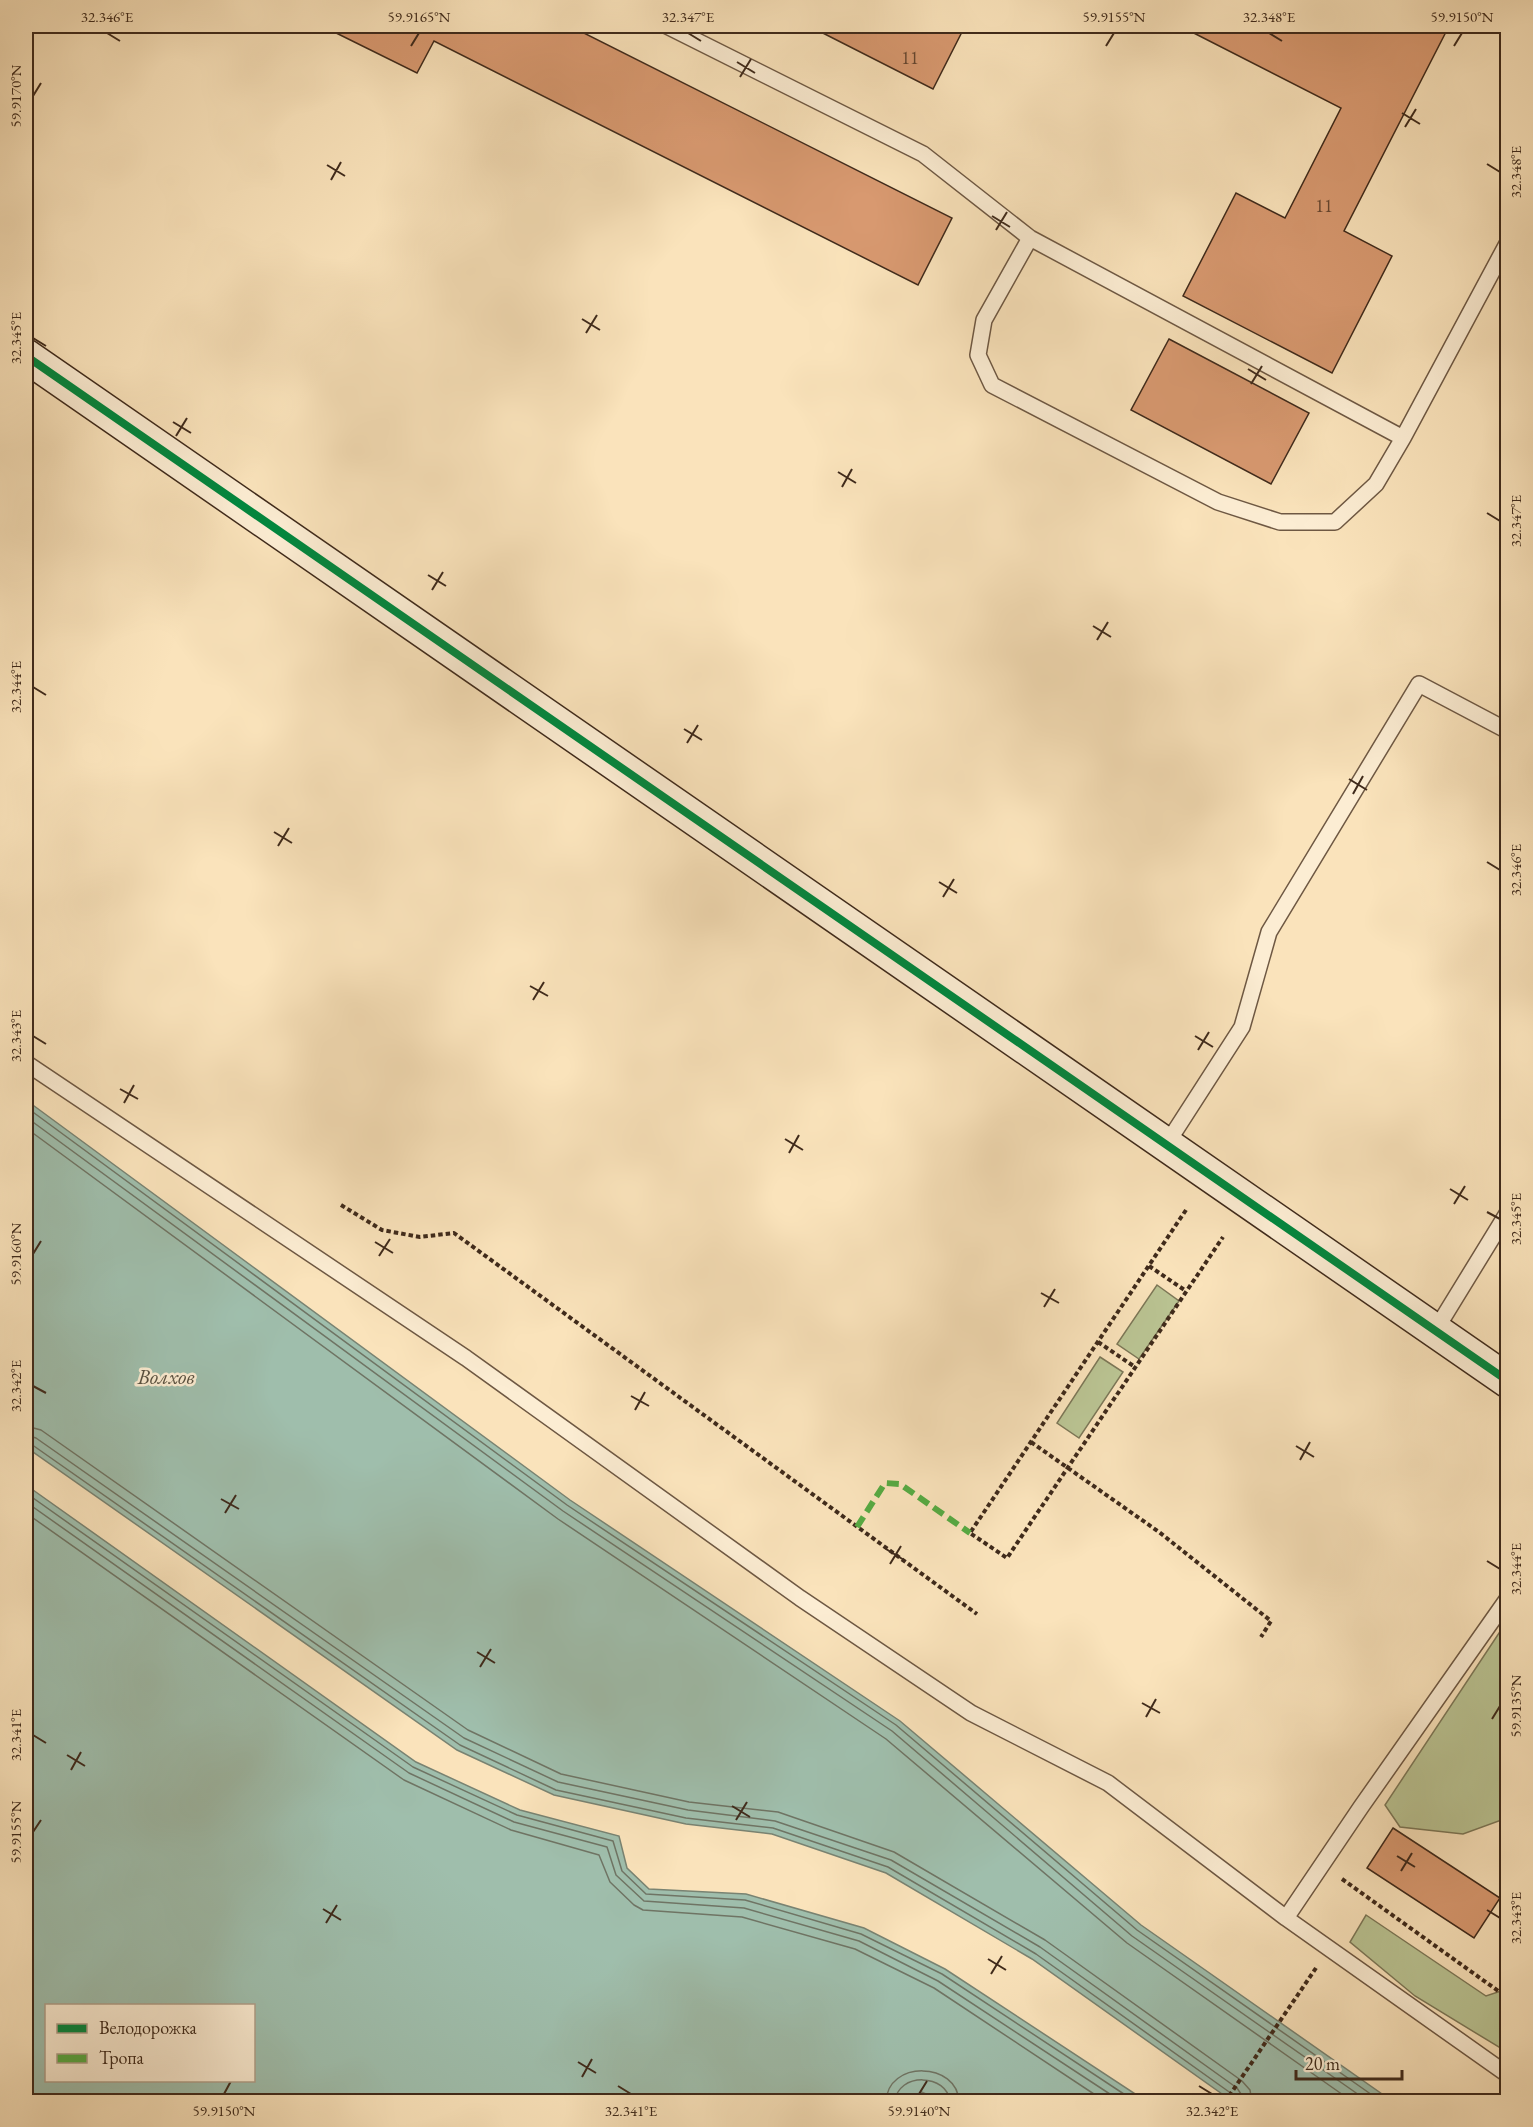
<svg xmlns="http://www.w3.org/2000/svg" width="1533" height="2127" font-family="'EB Garamond',serif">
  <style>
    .green { fill: #bac493; stroke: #7c7757; stroke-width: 1.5 }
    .water { fill: #9fbeac; stroke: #798372; stroke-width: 1.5; fill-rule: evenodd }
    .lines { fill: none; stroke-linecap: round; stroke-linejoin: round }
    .shore { stroke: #6f7464; stroke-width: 1.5 }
    .building { fill: #d89970; stroke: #3f2a1b; stroke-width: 1.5 }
    .lane-casing { stroke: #6e5843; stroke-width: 18 }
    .secondary-casing { stroke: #3f2a1b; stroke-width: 36 }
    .path { stroke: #3f2a1b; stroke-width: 4; stroke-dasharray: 4.5 3; stroke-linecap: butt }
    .lane { stroke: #fcedd3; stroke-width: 15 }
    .secondary { stroke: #fcedd3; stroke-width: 33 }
    .quiet { stroke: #56ab43; stroke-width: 6; stroke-dasharray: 12 6; stroke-linecap: butt }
    .cycleway-casing { stroke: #fcedd3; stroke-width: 11 }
    .cycleway { stroke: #00873e; stroke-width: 8 }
    .ticks { fill: none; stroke: #3f2a1b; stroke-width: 2 }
    .labels { text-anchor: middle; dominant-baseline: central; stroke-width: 5; stroke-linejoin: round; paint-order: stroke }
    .number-label { font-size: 18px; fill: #654630 }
    .water-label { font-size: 22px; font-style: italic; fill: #574f3f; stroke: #fcedd3 }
    .neatline { fill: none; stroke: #3f2a1b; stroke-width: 2 }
    .ticks-label { font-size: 15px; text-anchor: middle; fill: #3f2a1b }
  </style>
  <rect width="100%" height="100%" fill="#fae3bb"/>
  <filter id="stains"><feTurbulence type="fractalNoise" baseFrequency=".00333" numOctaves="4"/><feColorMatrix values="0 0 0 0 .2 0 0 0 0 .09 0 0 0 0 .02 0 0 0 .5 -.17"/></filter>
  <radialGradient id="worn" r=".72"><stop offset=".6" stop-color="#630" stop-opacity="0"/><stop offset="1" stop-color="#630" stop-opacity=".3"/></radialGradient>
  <path class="green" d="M1157 1285 1179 1301 1139 1359 1117 1344Z
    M1100 1357 1123 1372 1079 1438 1057 1423Z
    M1507 1621V1818L1463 1834 1400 1827 1385 1805Z
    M1366 1915 1486 1996 1507 1989V2052L1415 1996 1350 1942Z"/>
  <path class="water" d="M26 1100 570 1500 900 1721 1141 1925 1392 2101H1232L1032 1959 886 1873 772 1834 686 1824 554 1795 457 1750 26 1447Z
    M26 1485 416 1762 520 1810 619 1836 627 1868 649 1889 746 1894 864 1928 945 1969 1146 2101 942 2102 922 2092 904 2102 26 2101ZM46 2006H254V2080H46Z"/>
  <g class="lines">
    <path class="shore" d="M26 1107 567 1505 896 1725 1137 1930 1382 2102
      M26 1117 563 1511 892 1731 1132 1936 1369 2102
      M26 1128 558 1519 886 1739 1127 1943 1353 2102
      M26 1426 41 1430 468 1730 561 1774 689 1802 778 1812 894 1852 1045 1940 1242 2081 1250 2090 1252 2102
      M26 1435 36 1438 464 1738 558 1782 688 1810 775 1821 891 1860 1040 1947 1237 2088 1241 2094 1243 2102
      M26 1442 31 1444 460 1745 556 1790 686 1818 773 1828 888 1867 1036 1954 1232 2094 1235 2102
      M26 1493 413 1767 517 1815 613 1841 622 1871 646 1894 745 1900 861 1934 942 1974 1136 2102
      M26 1502 409 1773 514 1822 607 1847 616 1875 644 1901 744 1908 859 1941 938 1981 1122 2102
      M26 1513 404 1780 511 1830 599 1855 610 1882 634 1905 643 1910 742 1917 855 1949 934 1988 1106 2102
      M886 2102C887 2060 958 2061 959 2102
      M895 2102C897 2072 948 2073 950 2102"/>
  </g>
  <path class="building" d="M322 26H570L952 218 918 285 434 41 417 73Z
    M809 26H965L933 89Z
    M1180 26H1449L1344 231 1392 256 1332 373 1183 296 1236 193 1285 218 1341 108Z
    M1169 339 1309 413 1271 484 1131 410Z
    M1393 1828 1500 1898 1474 1938 1367 1868Z"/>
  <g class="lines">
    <g class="lane-casing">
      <path id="lane" d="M667 26 923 154 1030 238 1403 438 1508 242
        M1030 238 984 320 978 355 992 385 1218 502 1280 522H1335L1376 484 1403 438
        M26 1063 466 1358 800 1598 971 1713 1108 1783 1286 1918 1508 2075
        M1166 1145 1242 1027 1269 932 1419 684 1508 731
        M1435 1331 1508 1212
        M1286 1918 1361 1807 1508 1598"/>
    </g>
    <g class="secondary-casing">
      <path id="secondary" d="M26 356 1508 1381"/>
    </g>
    <path class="path" d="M341 1205 382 1230 420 1237 454 1233 977 1614
      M1186 1210 970 1533 1007 1558 1223 1237
      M1149 1266 1186 1291
      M1098 1342 1135 1367
      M1031 1442 1159 1532 1271 1621 1261 1637
      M1342 1879 1508 1998
      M1225 2102 1316 1968"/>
    <use href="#lane" class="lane"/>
    <use href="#secondary" class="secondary"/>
    <path class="quiet" d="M857 1527 885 1483 900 1484 970 1533"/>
    <g class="cycleway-casing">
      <path id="cycleway" d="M26 356 1508 1381"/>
    </g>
    <use href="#cycleway" class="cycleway"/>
  </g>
  <path class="ticks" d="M107 33 120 41M688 33 701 41M1269 33 1282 41M411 46 419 33M1106 46 1114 33M1454 46 1462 33M737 62 755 73M740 77 751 59M33 96 41 83M1402 113 1420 124M1405 127 1416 109M1487 164 1500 172M327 165 345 176M331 180 341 162M992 216 1010 227M996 230 1007 212M582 319 600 330M586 333 597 315M33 338 46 346M1248 369 1266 380M1251 384 1262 366M173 422 191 433M176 436 187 418M838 472 856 483M842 487 852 469M1487 513 1500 521M428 575 446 586M432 590 443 572M1093 626 1111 637M1097 640 1108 622M33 687 46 695M684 729 702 740M687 743 698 725M1349 779 1367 790M1353 794 1363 776M274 832 292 843M278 846 289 828M1487 862 1500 870M939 882 957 893M943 897 954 879M530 986 548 996M533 1000 544 982M33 1036 46 1044M1195 1036 1213 1047M1198 1050 1209 1032M120 1089 138 1099M124 1103 134 1085M785 1139 803 1150M789 1153 799 1135M1450 1189 1468 1200M1454 1204 1465 1186M1487 1212 1500 1219M375 1242 393 1253M33 1254 41 1241M379 1256 390 1239M1041 1293 1059 1303M1044 1307 1055 1289M33 1386 46 1393M631 1396 649 1406M635 1410 645 1392M1296 1446 1314 1457M1300 1460 1310 1442M221 1499 239 1509M225 1513 236 1495M886 1549 904 1560M1487 1561 1500 1569M890 1564 901 1546M477 1652 495 1663M480 1667 491 1649M1142 1703 1160 1713M1146 1717 1156 1699M1492 1719 1500 1706M33 1735 46 1743M67 1755 85 1766M71 1770 81 1752M732 1806 750 1817M736 1820 747 1802M33 1832 41 1820M1397 1856 1415 1867M1401 1871 1412 1853M323 1909 341 1920M1487 1910 1500 1918M326 1923 337 1905M988 1959 1006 1970M991 1974 1002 1956M578 2062 596 2073M582 2077 592 2059M618 2086 631 2094M1199 2086 1212 2094M224 2094 231 2081M919 2094 927 2081"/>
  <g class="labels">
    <g class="number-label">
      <text x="910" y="57">11</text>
      <text x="1324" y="205">11</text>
    </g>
    <g class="water-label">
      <text x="166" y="1376">Волхов</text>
    </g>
  </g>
  <rect width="1533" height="2127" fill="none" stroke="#fae3bb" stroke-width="66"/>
  <rect x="45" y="2004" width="210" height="78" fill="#fcedd3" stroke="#b09f89" stroke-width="1.5"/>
  <rect x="57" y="2024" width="30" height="9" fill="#00873e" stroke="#b09f89" stroke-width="1.5"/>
  <text x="99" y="2034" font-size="18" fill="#3f2a1b">Велодорожка</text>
  <rect x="57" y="2054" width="30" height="9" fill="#56ab43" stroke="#b09f89" stroke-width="1.5"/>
  <text x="99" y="2064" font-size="18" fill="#3f2a1b">Тропа</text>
  <path d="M1296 2070v9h106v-9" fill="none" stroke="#3f2a1b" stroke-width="3"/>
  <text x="1305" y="2070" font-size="18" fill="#3f2a1b" stroke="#fcedd3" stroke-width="4.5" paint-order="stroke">20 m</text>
  <rect x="33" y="33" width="1467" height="2061" class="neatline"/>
  <g class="ticks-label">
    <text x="107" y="22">32.346°E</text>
    <text x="419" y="22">59.9165°N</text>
    <text x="688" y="22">32.347°E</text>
    <text x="1114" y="22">59.9155°N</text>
    <text x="1269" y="22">32.348°E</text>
    <text x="1462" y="22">59.9150°N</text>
    <text transform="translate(16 96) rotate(-90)" y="5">59.9170°N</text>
    <text transform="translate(1516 172) rotate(-90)" y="5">32.348°E</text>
    <text transform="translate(16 338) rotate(-90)" y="5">32.345°E</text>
    <text transform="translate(1516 521) rotate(-90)" y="5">32.347°E</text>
    <text transform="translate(16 687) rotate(-90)" y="5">32.344°E</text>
    <text transform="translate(1516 870) rotate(-90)" y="5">32.346°E</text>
    <text transform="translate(16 1036) rotate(-90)" y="5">32.343°E</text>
    <text transform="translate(1516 1219) rotate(-90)" y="5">32.345°E</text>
    <text transform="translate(16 1254) rotate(-90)" y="5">59.9160°N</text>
    <text transform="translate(16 1386) rotate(-90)" y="5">32.342°E</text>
    <text transform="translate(1516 1569) rotate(-90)" y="5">32.344°E</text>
    <text transform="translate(1516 1706) rotate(-90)" y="5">59.9135°N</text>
    <text transform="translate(16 1735) rotate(-90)" y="5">32.341°E</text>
    <text transform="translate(16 1832) rotate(-90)" y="5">59.9155°N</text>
    <text transform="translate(1516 1918) rotate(-90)" y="5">32.343°E</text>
    <text x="224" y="2116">59.9150°N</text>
    <text x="631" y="2116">32.341°E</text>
    <text x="919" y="2116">59.9140°N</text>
    <text x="1212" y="2116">32.342°E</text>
  </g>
  <rect width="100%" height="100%" filter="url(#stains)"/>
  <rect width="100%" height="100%" fill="url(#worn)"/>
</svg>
